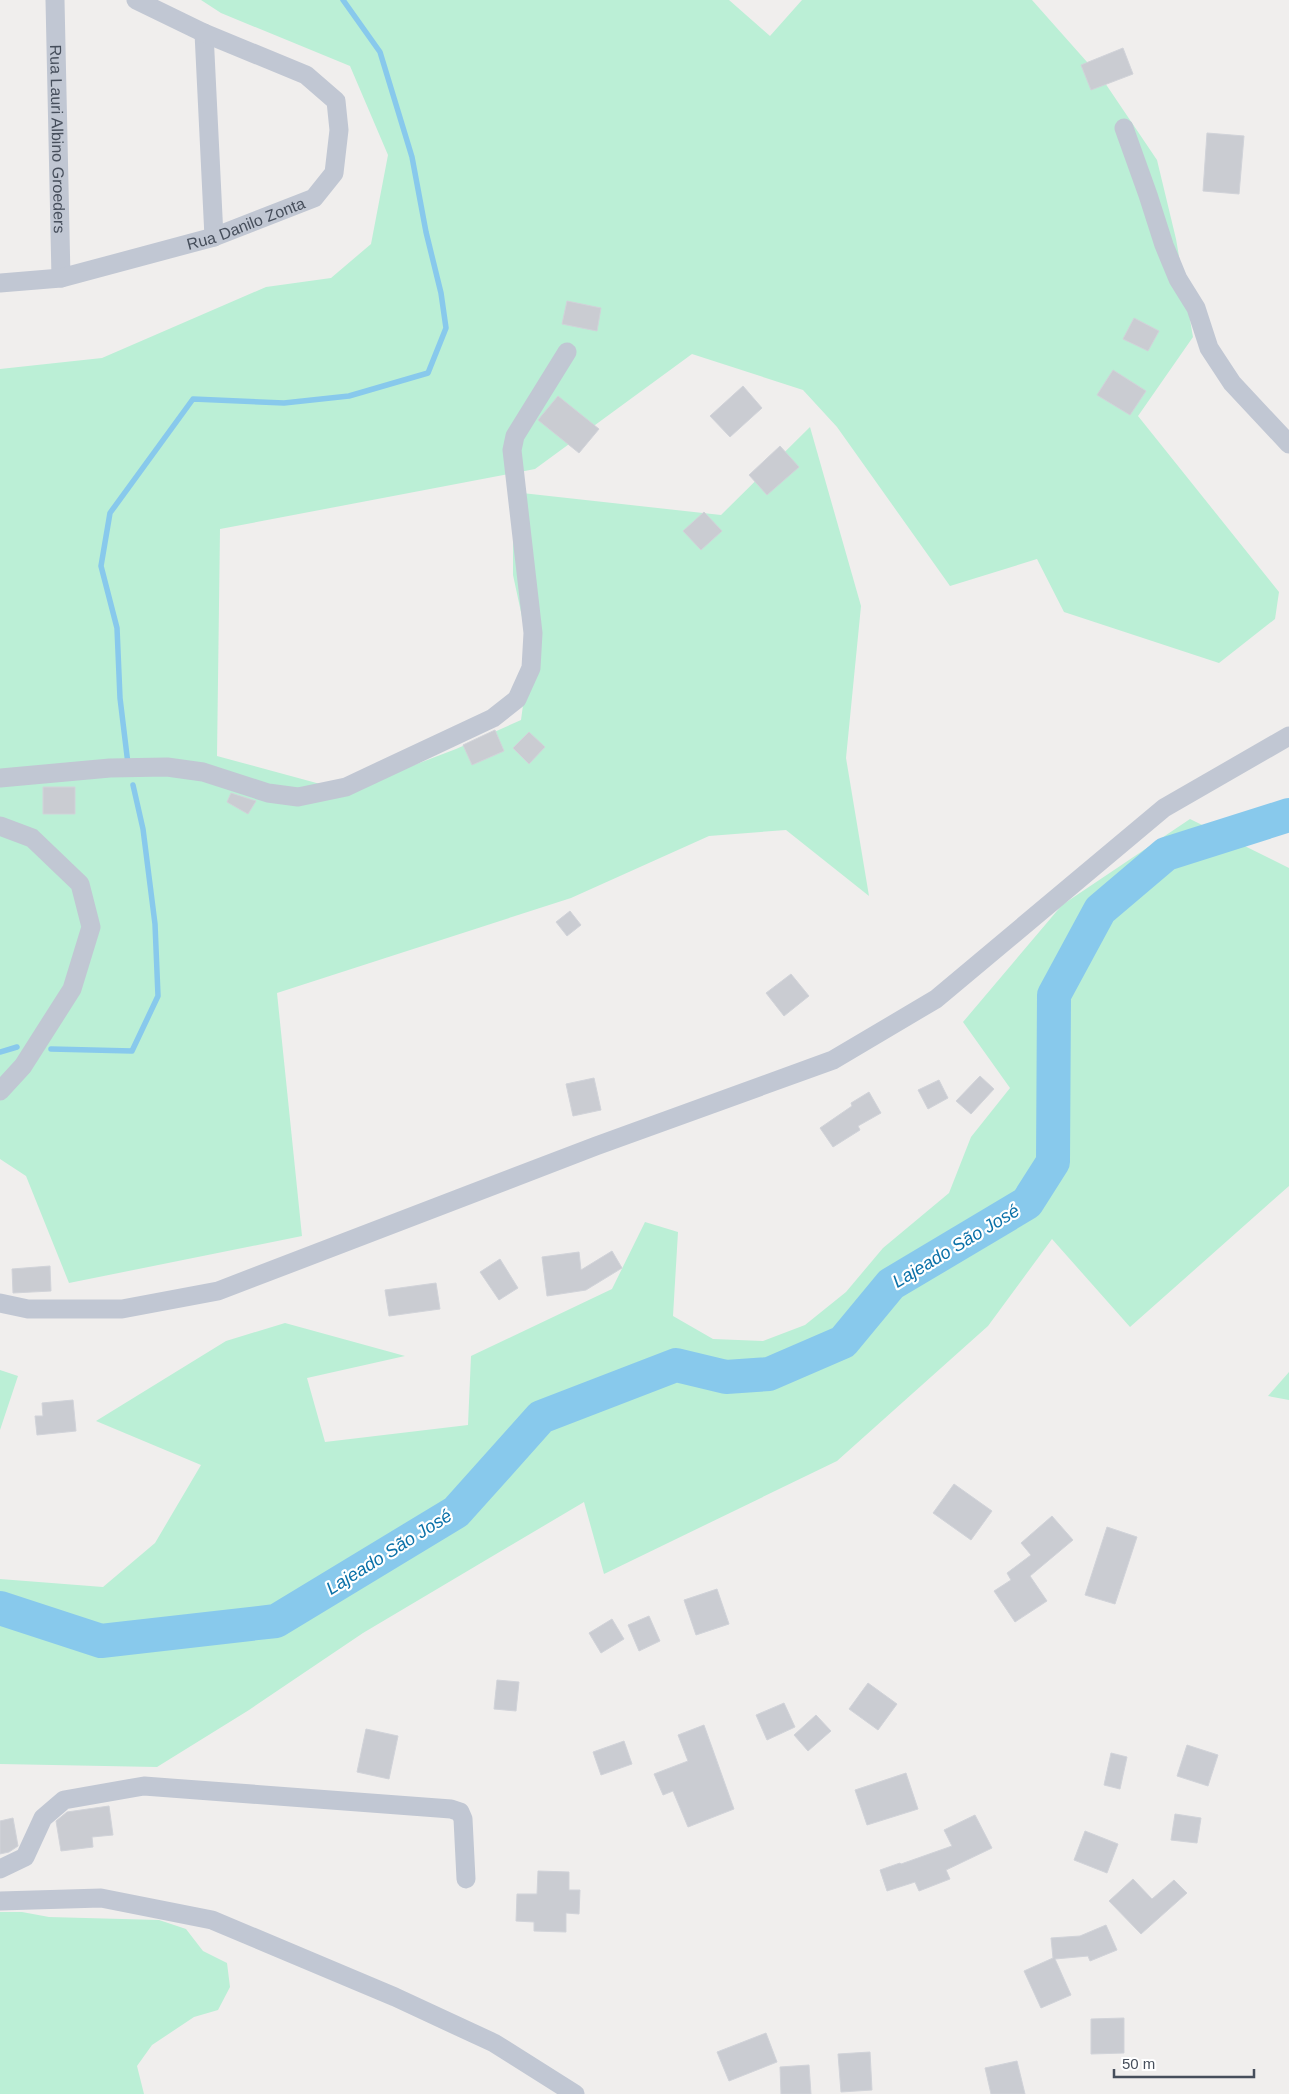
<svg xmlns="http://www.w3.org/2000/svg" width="1289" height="2094" font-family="Helvetica,sans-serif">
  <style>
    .green { fill: #bbefd6 }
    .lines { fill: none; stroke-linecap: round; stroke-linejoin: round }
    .stream { stroke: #88c9ec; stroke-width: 5.5 }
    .river { stroke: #88c9ec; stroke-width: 34 }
    .building { fill: #caccd2; stroke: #d1d3d9 }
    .minor { stroke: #c1c7d3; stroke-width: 19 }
    .labels { text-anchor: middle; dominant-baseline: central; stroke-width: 4.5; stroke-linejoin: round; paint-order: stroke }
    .street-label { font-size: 16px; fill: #464e5b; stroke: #fff }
    .water-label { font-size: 18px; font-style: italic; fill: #0b71a8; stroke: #fff }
  </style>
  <rect width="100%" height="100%" fill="#f0eeed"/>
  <path class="green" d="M201 0H729L770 36 802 0H1032L1103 80 1157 160 1176 239 1193 337 1138 416 1279 592 1275 619 1219 663 1064 612 1037 559 950 586 837 427 803 390 692 354 535 469 220 529 217 756 346 791 456 749 521 720 530 654 513 575V492L721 515 810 427 861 606 846 758 869 896 786 830 709 836 571 898 277 993 302 1236 69 1283 26 1176 0 1159V369L102 358 266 287 331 278 371 244 388 155 350 66 221 13Z
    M1190 819 1289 868V1186L1130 1327 1052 1239 988 1326 837 1461 604 1574 584 1502 363 1633 249 1710 157 1767 0 1764V1579L103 1587 155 1543 201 1465 96 1421 226 1341 285 1323 405 1356 307 1378 325 1442 468 1425 471 1356 612 1289 645 1222 678 1232 673 1316 713 1339 763 1341 805 1325 846 1292 883 1248 949 1193 971 1137 1010 1088 963 1022 1062 905Z
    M0 1370 18 1376 0 1430Z
    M1289 1372V1400L1268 1396Z
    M0 1912H22L49 1917 159 1920 186 1929 203 1951 227 1963 230 1987 218 2010 194 2017 152 2045 137 2066 144 2094H0Z"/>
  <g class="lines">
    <path class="stream" d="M128 764 120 698 117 628 101 566 110 513 193 399 284 403 349 396 428 373 446 328 441 293 426 232 412 157 380 52 343 0
      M51 1049 132 1051 158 996 155 924 143 829 133 785
      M0 1052 17 1047"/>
    <path class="river" d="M0 1608 101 1641 276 1621 456 1512 541 1417 676 1365 726 1377 769 1374 843 1342 891 1284 1027 1203 1053 1162 1054 995 1100 910 1166 854 1289 815"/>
  </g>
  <path class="building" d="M1123 48 1133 74 1091 90 1081 65Z
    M1207 133 1244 136 1239 194 1203 191Z
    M567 301 601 308 597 331 562 324Z
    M1134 318 1159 331 1148 351 1123 339Z
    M1113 370 1146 391 1130 415 1097 395Z
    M743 386 762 408 730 437 710 416Z
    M558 396 599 429 579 453 538 420Z
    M780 446 799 467 767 495 749 475Z
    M704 512 722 531 701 550 683 531Z
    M495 730 504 751 472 765 463 745Z
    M529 732 545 747 529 764 513 748Z
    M43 787H75V814H43Z
    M231 793 256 801 248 814 227 802Z
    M570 911 581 925 567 936 556 922Z
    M791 974 809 996 784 1016 766 993Z
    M980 1076 994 1089 971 1114 956 1101Z
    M594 1078 601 1110 573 1116 566 1084Z
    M939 1080 948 1098 928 1109 918 1090Z
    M869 1092 881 1113 858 1126 860 1130 833 1147 820 1128 852 1106 851 1103Z
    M612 1251 622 1268 586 1290 547 1296 542 1257 579 1252 581 1270Z
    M500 1259 518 1288 499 1300 480 1272Z
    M50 1266 51 1291 13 1293 12 1269Z
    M436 1283 440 1309 389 1316 385 1290Z
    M73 1400 76 1431 37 1435 35 1416H43L42 1403Z
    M954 1484 992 1511 971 1540 933 1513Z
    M1052 1516 1073 1540 1030 1576 1047 1601 1015 1622 994 1591 1011 1580 1007 1573 1031 1555 1021 1543Z
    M1107 1527 1137 1537 1115 1604 1085 1595Z
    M717 1589 729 1624 696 1635 684 1600Z
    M649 1616 660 1641 639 1651 628 1625Z
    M612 1619 624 1639 601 1653 589 1633Z
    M497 1680 519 1682 516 1711 494 1709Z
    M868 1683 897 1704 878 1730 849 1709Z
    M784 1703 795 1727 767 1740 756 1715Z
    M816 1715 831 1731 808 1751 794 1735Z
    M704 1725 734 1809 688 1827 673 1791 663 1795 654 1774 688 1761 678 1735Z
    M366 1729 398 1736 389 1779 357 1772Z
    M624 1741 632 1764 601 1775 593 1752Z
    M1187 1745 1218 1755 1208 1786 1177 1776Z
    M1111 1753 1127 1757 1120 1789 1104 1785Z
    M906 1773 918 1809 867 1825 855 1790Z
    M109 1806 113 1835 92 1837 93 1847 61 1851 56 1821 67 1812Z
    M1175 1814 1201 1818 1197 1843 1171 1840Z
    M975 1815 992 1848 946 1870 950 1879 919 1891 915 1882 887 1891 880 1870 900 1863 901 1864 952 1846 944 1830Z
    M13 1818 18 1846 9 1852 0 1854V1821Z
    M1085 1831 1118 1844 1107 1873 1074 1860Z
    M538 1871 569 1872V1890H580L579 1914 566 1913V1932L534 1931V1922L516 1921 517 1894H537Z
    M1133 1879 1152 1899 1174 1880 1187 1893 1141 1934 1109 1901Z
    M1106 1925 1117 1950 1090 1961 1088 1956 1055 1959 1071 1995 1041 2008 1024 1971 1053 1958 1051 1938 1080 1936Z
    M1124 2018V2053L1091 2054V2019Z
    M766 2033 777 2062 729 2081 717 2052Z
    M870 2052 872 2090 841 2092 838 2054Z
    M1017 2061 1025 2094H991L985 2068Z
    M809 2065 811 2094H781L780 2067Z"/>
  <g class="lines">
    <g class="minor">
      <path id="s1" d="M55 0 61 278"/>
      <path d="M204 33 214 237"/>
      <path d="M1124 128 1148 195 1164 245 1178 279 1196 308 1209 348 1232 383 1289 444"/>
      <path id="s2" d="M0 283 61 278 214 237 314 198 334 173 339 130 336 101 306 75 204 33 136 0"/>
      <path d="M0 778 110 768 167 767 203 772 268 793 298 797 346 787 493 718 517 699 531 668 533 633 512 450 515 436 567 352"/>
      <path d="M0 826 32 838 80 884 91 927 72 989 23 1066 0 1091"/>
      <path d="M0 1303 28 1309H122L218 1291 596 1146 833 1060 936 999 1164 808 1289 736"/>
      <path d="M0 1869 25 1857 43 1818 64 1800 144 1786 451 1809 460 1812 463 1819 466 1879"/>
      <path d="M0 1901 101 1898 212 1920 395 1997 494 2043 575 2094"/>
    </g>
  </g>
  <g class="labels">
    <g class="street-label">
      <text stroke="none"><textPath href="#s1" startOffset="139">Rua Lauri Albino Groeders</textPath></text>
      <text stroke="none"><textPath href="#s2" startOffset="254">Rua Danilo Zonta</textPath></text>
    </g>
    <g class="water-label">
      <text transform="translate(956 1246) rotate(-31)">Lajeado São José</text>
      <text transform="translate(389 1552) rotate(-32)">Lajeado São José</text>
    </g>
  </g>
  <path d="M1114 2069v8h140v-8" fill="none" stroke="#464e5b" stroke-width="2.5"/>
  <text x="1122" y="2069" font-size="15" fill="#464e5b" stroke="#ffffff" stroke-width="4" paint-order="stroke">50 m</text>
</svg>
